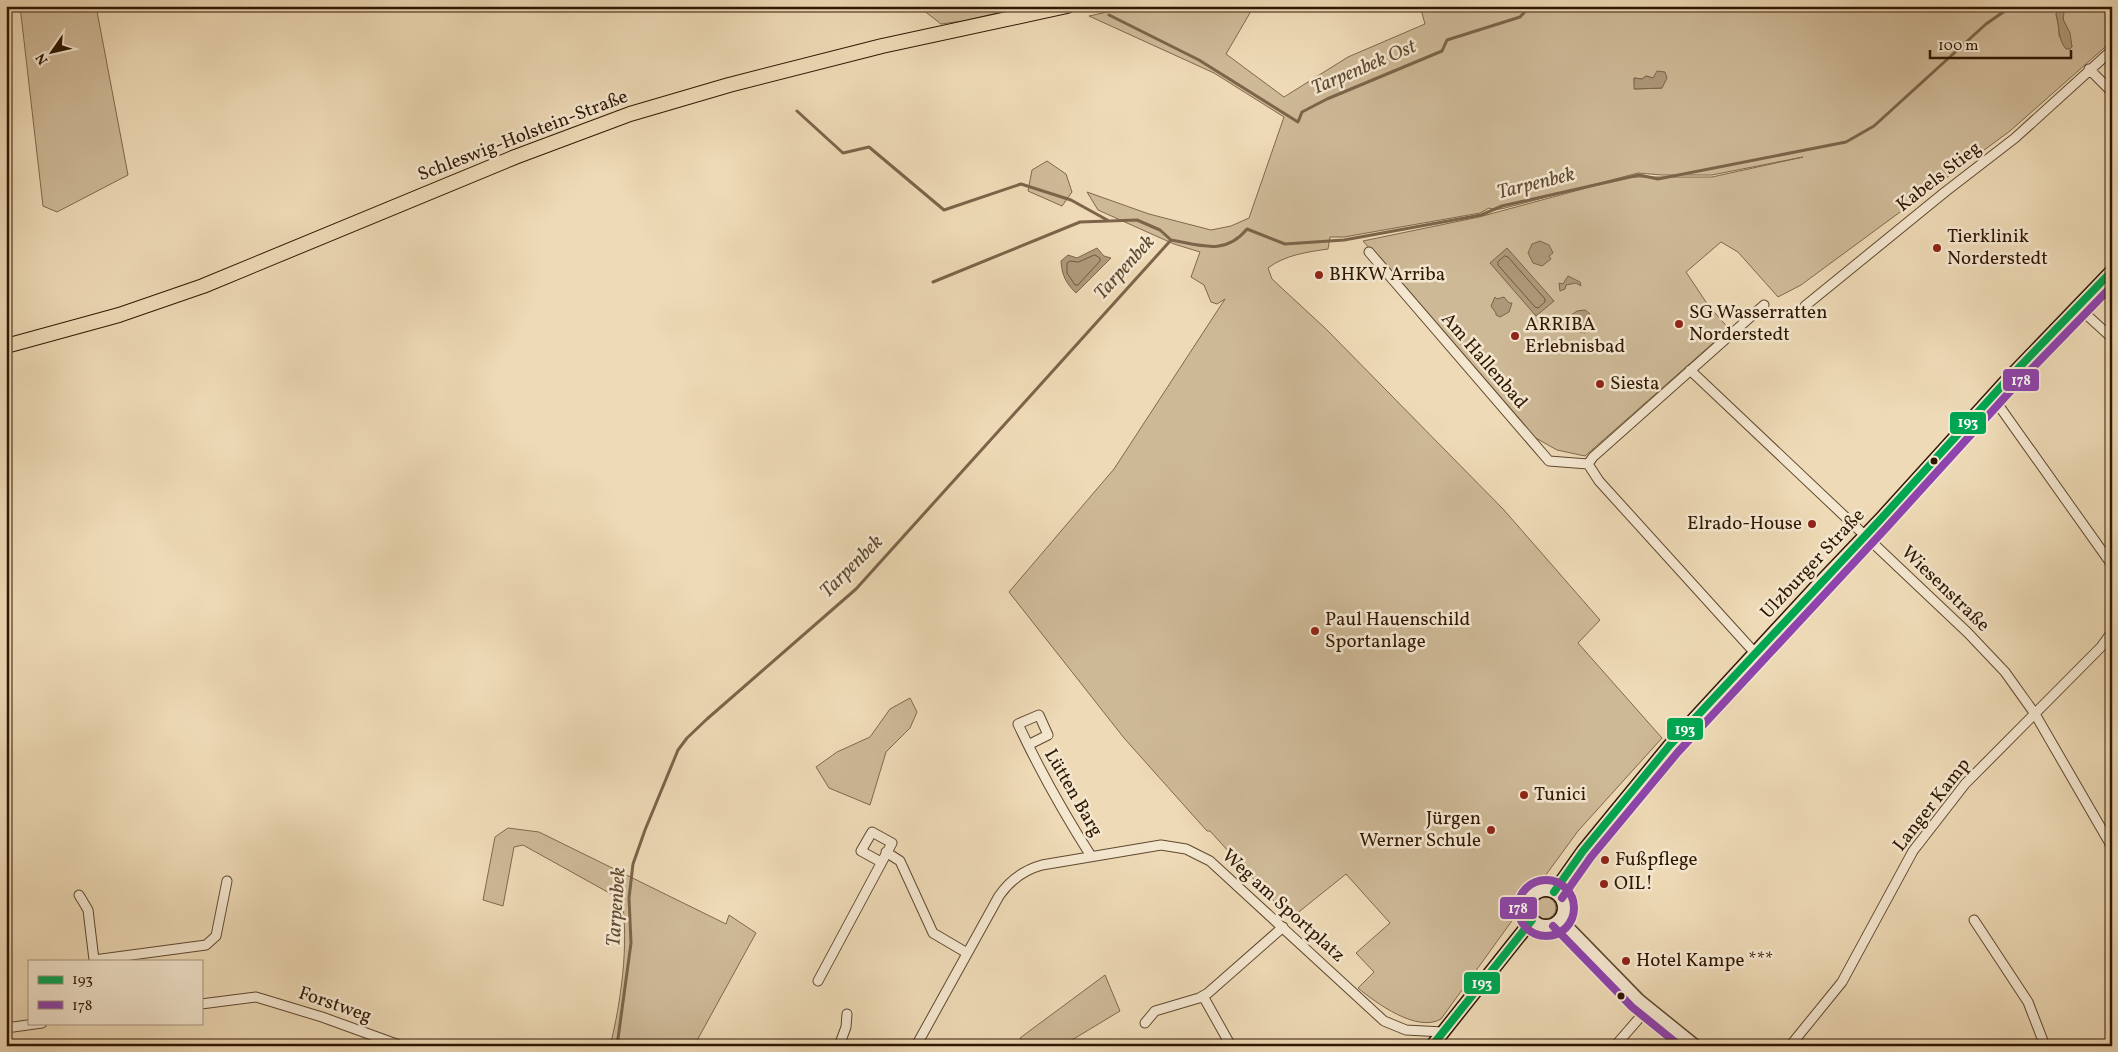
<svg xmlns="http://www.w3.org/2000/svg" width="2118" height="1052" font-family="Vollkorn,serif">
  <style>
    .green { fill: #ceb997; stroke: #7f684c; fill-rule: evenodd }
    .water { fill: #ad9879; stroke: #7b6449 }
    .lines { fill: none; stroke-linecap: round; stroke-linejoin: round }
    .shore { stroke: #6e583e; stroke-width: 1 }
    .stream { stroke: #7b6449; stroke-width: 3 }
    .minor-casing { stroke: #60482f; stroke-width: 11 }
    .tertiary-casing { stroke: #60482f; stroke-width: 14 }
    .secondary-casing { stroke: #301702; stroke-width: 15 }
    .primary-casing { stroke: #301702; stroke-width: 16 }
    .minor { stroke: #f4e7d0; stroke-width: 9 }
    .tertiary { stroke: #f4e7d0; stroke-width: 11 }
    .secondary { stroke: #f4e7d0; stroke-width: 12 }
    .primary { stroke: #eedab6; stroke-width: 14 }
    .bus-1-casing { stroke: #f4e7d0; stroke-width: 11 }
    .bus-2-casing { stroke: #f4e7d0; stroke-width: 11 }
    .bus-1 { stroke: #00a651; stroke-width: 8 }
    .bus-2 { stroke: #8e44ad; stroke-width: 8 }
    .poi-dot { fill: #8f2418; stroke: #f4e7d0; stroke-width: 2 }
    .bus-dot { fill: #301702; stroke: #f4e7d0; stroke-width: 2 }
    .labels { text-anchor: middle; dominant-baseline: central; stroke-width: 5; stroke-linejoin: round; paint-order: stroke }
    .street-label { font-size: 19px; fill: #301702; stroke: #f4e7d0 }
    .poi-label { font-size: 19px; fill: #301702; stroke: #f4e7d0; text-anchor: start }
    .water-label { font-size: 20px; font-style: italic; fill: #624b32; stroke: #f4e7d0 }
    .line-badge { stroke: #f4e7d0; stroke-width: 2 }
    .badge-label { font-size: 14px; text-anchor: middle; font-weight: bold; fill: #fff }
  </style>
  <rect width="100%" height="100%" fill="#eedab6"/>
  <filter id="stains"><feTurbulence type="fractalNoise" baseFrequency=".004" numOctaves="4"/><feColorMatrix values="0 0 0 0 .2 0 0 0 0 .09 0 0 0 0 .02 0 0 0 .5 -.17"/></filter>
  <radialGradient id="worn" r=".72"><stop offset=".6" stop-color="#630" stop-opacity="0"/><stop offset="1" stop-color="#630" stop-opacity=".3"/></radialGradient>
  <path class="green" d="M20 6H96L128 175 57 212 43 206Z
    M918 6H1027L963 21 941 24Z
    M1135 6H1254L1226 54 1284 97 1348 57 1425 24 1420 6H2060L2056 14 2059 28V36L2072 47C2070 36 2067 32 2064 23 2062 17 2064 12 2061 6H2112V41L2010 131 1801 285 1778 297 1738 252 1721 242 1686 272 1708 305 1729 329 1585 456 1557 450 1534 437 1363 241 1479 217 1627 177H1712L1803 157 1712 175H1662L1638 173 1505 208 1495 210 1489 208 1480 213 1344 237H1330L1328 249C1307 252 1285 255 1268 268L1272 279 1326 329 1504 510 1600 620 1578 643 1662 738 1578 831 1537 887 1524 896 1519 911 1441 1019C1417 1033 1376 1003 1358 988L1374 972 1356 953 1390 923 1346 874 1290 919 1210 831H1207L1124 738 1009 592 1114 469 1225 299 1217 304 1211 302 1204 285 1191 277 1200 252 1174 244 1098 210 1087 192 1149 214 1211 230 1231 226 1249 218 1284 117 1214 73 1089 16ZM1646 76 1653 78 1662 88 1635 89 1634 78 1642 79Z
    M1047 161 1066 174 1072 192 1062 206 1028 191 1032 170Z
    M910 698 917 712 910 728 886 752 870 805 829 788 816 767 837 752 870 737 890 709Z
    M508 828 539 832 726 924 729 915 756 933 694 1046H610C621 1003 629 944 622 900L523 845 514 847 503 906 483 900 495 837Z
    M1534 908a11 11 0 1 1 22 0a11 11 0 1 1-22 0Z
    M1105 975 1120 1011 1062 1046 1023 1044 1020 1038Z"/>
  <path class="water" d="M2060 6 2064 13 2063 19 2070 33 2072 47 2070 49H2066C2057 38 2060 27 2056 14Z
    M1657 71 1665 72 1667 78 1662 88 1634 89V78L1642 79 1646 76 1653 78Z
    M1540 241 1549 245 1553 253 1549 256 1551 259 1542 266 1533 263 1528 253 1532 244Z
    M1097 248 1104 256 1111 258 1076 293C1066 283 1062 276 1061 261L1068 255 1077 258Z
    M1507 248 1554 301 1536 316 1490 263Z
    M1568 276 1580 282 1581 286 1576 283 1566 285 1565 289 1560 291 1559 283 1563 284Z
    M1495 297 1497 299 1504 297 1509 303H1512L1509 312 1500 317 1496 315V313L1491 306Z
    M1585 310 1590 314 1585 333 1565 328 1571 318 1570 316 1577 311Z"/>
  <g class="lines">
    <path class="shore" d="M1095 255 1100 258V261L1078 285H1075L1067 273V263L1070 261 1078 262Z
      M1505 256 1508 257 1545 299V302L1538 308 1535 307 1498 265V262Z"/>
    <path class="stream" d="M1109 15 1199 60 1298 122 1302 112 1327 99 1442 51 1447 40 1520 17 1530 6
      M797 111 843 153 869 147 944 210 1021 184 1071 200 1109 221
      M933 282 1080 222 1137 220 1160 230 1171 240
      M617 1046 631 943 629 898 633 864 645 830 678 750 687 738 707 719 856 589 1171 240C1200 245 1225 256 1247 229L1285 244 1344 240 1481 215 1502 206 1639 175 1658 179 1846 142 1874 126 1986 24 2012 6"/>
    <g class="minor-casing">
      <path id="minor" d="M2089 69 2112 92
        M1369 252 1549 461 1588 464
        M1805 306 1945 192 2015 138 2112 50
        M2077 306 2112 338
        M1690 370 1968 633 2005 672 2035 714 2112 847
        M1992 396 2112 565
        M1755 653 1599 481 1588 464 1593 457 1764 305
        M1028 745 1048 735 1039 715 1018 724C1040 771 1063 812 1091 856
        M886 852 900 861 933 933 967 953
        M79 895 88 910 94 960 206 945 216 936 227 881
        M1974 920 2028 1002 2045 1046
        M818 981 892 843 872 832 861 851 881 862
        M1203 996 1231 1046
        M201 1004 256 997 322 1017 402 1046
        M1145 1023 1155 1011 1199 998 1208 993 1283 927
        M6 1028 42 1023
        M839 1046 846 1027 847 1014
        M916 1046 999 896C1010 880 1024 870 1042 865L1161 845 1186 849 1210 861 1384 1021 1406 1030 1443 1032
        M1615 1046 1648 1008
        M1790 1046 1842 982 1913 851 1965 784 2101 647 2112 632"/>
    </g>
    <g class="tertiary-casing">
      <path id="tertiary" d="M1560 919 1639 1000 1696 1046"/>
    </g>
    <g class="secondary-casing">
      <path id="secondary" d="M1528 908a18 18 0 1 1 36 0a18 18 0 1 1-36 0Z
        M1554 892 1583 851 1670 745 1815 588 1880 520 2008 379 2112 271
        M1432 1046 1532 920"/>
    </g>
    <g class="primary-casing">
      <path id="primary" d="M6 346 119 315 203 286 515 157 630 114 729 85 882 46 1067 6"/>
    </g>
    <use href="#minor" class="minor"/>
    <use href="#tertiary" class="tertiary"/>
    <use href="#secondary" class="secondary"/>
    <use href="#primary" class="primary"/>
    <g class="bus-1-casing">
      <path id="bus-1" d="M1554 892 1583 851 1670 745 1880 520 2008 379 2112 271
        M1432 1046 1532 920"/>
    </g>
    <g class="bus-2-casing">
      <path id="bus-2" d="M1518 908a28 28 0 1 1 56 0a28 28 0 1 1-56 0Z
        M1562 898 1591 857 1678 752 1887 527 2015 386 2112 286
        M1553 926 1632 1007 1680 1046"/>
    </g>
    <use href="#bus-1" class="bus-1"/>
    <use href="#bus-2" class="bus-2"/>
  </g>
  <g class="poi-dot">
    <circle cx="1937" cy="248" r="5"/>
    <circle cx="1319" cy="275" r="5"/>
    <circle cx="1679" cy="324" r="5"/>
    <circle cx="1515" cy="336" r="5"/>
    <circle cx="1600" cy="384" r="5"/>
    <circle cx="1812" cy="524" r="5"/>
    <circle cx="1315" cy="631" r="5"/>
    <circle cx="1524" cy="795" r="5"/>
    <circle cx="1491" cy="830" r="5"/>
    <circle cx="1605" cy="860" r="5"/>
    <circle cx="1604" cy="884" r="5"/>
    <circle cx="1626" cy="961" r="5"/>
  </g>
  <g class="bus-dot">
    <circle cx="1934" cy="461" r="4.5"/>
    <circle cx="1621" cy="996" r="4.5"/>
  </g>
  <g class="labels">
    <g class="street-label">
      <text transform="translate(523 136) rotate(-21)">Schleswig-Holstein-Straße</text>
      <text transform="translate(1939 177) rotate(-38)">Kabels Stieg</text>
      <text transform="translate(1484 361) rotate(49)">Am Hallenbad</text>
      <text transform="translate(1813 564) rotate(-47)">Ulzburger Straße</text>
      <text transform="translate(1945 589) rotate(44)">Wiesenstraße</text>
      <text transform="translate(1073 793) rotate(60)">Lütten Barg</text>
      <text transform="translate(1932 805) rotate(-52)">Langer Kamp</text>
      <text transform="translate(1283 906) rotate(42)">Weg am Sportplatz</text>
      <text transform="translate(335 1005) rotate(19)">Forstweg</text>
    </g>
    <g class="poi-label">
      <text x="1947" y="237">Tierklinik<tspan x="1947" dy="22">Norderstedt</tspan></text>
      <text x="1329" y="275">BHKW Arriba</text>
      <text x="1689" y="313">SG Wasserratten<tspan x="1689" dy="22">Norderstedt</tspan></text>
      <text x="1525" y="325">ARRIBA<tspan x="1525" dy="22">Erlebnisbad</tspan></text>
      <text x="1610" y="384">Siesta</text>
      <text x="1802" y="524" text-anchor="end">Elrado-House</text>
      <text x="1325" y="620">Paul Hauenschild<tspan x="1325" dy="22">Sportanlage</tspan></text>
      <text x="1534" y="795">Tunici</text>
      <text x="1481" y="819" text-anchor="end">Jürgen<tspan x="1481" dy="22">Werner Schule</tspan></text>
      <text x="1615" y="860">Fußpflege</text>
      <text x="1614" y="884">OIL!</text>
      <text x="1636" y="961">Hotel Kampe ***</text>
    </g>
    <g class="water-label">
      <text transform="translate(1364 68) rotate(-23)">Tarpenbek Ost</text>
      <text transform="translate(1536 184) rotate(-14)">Tarpenbek</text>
      <text transform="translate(1125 268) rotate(-48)">Tarpenbek</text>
      <text transform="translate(852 567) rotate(-45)">Tarpenbek</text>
      <text transform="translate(617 907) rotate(-86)">Tarpenbek</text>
    </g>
  </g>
  <g class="line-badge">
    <rect x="2002" y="368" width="38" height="24" rx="5" fill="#8e44ad"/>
    <rect x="1949" y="411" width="38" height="24" rx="5" fill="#00a651"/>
    <rect x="1666" y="717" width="38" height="24" rx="5" fill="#00a651"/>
    <rect x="1499" y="896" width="39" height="24" rx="5" fill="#8e44ad"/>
    <rect x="1463" y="971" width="38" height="24" rx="5" fill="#00a651"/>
  </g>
  <g class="badge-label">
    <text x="2021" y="385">178</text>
    <text x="1968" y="427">193</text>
    <text x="1685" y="734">193</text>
    <text x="1518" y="913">178</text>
    <text x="1482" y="988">193</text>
  </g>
  <rect width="2118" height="1052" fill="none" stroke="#eedab6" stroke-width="25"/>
  <rect x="8" y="8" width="2103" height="1037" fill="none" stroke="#301702" stroke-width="2.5"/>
  <rect x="12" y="12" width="2093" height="1027" fill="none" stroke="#301702"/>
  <rect x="28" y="960" width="175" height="65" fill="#f4e7d0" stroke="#a6947e"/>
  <rect x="38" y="976" width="25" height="8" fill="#00a651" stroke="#a6947e"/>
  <text x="72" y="984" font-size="15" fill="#301702">193</text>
  <rect x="38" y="1001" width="25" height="8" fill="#8e44ad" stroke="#a6947e"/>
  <text x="72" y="1010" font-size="15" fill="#301702">178</text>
  <g transform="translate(52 52) rotate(236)" stroke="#f4e7d0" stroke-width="4" paint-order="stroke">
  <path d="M0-4L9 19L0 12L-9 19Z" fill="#301702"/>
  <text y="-8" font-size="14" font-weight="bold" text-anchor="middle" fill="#301702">N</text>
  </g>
  <path d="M1930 50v8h141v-8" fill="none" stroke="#301702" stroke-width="2.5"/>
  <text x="1938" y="50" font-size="15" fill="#301702" stroke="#f4e7d0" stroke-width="4" paint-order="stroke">100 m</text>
  <rect width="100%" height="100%" filter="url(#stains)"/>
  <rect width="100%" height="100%" fill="url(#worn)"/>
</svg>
